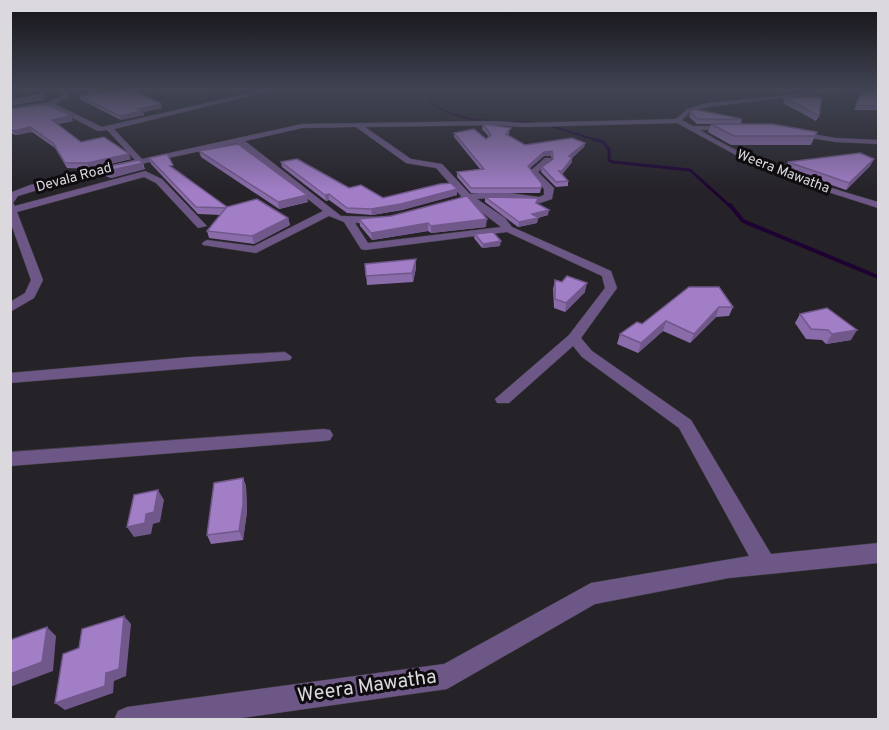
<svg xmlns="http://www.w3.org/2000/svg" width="889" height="730" font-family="Overpass,sans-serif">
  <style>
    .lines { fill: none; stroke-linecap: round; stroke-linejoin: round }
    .stream-far2 { stroke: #1d0232; stroke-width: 2 }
    .stream-far1 { stroke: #1d0232; stroke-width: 3 }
    .stream { stroke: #1d0232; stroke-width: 4 }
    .minor-casing { stroke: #423f45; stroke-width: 1 }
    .minor { fill: #6d5786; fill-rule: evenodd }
    .wall { fill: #8b6cab }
    .shaded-wall { fill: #71588b }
    .building { fill: #a27ec7; stroke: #71588b; stroke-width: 1.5 }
    .labels { text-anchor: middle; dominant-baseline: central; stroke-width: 6; stroke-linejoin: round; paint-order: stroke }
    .far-street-label { font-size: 14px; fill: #dbd9dd; stroke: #0e0c0f }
    .near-street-label { font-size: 20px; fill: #dbd9dd; stroke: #0e0c0f }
  </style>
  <rect width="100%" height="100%" fill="#252228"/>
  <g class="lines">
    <path class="stream-far2" d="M427 89 431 94 429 101C458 125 500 121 536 123
      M548 125 599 141"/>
    <path class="stream-far1" d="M594 139 603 142 609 149V160L613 162 690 170 731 207"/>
    <path class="stream" d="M730 205 743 221 878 277"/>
    <g class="minor-casing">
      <path id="minor" d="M65 89H71L68 97 55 104 102 127 267 89H278L114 129 142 159 302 124 496 121 523 123 676 119 687 109 708 103 853 89 708 107 691 111 682 120 693 126H732L730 129 700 130C755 164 816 184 878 202V208L803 184 756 166 677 123 523 127 496 125 365 127 411 159 442 164 470 194 496 191 539 197 544 195V189L529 172 545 158H551V162L538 172 554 188 552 199 540 203 496 197 477 199 505 218 512 227 611 271 617 288 581 338 592 351 691 420 771 554 878 543V563L729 578 595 604 447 689 227 720H114L118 711 127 707 444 664 591 583 749 556 679 428 582 357 573 346 509 403H497L495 399 569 335 605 288 602 276 507 232 365 250 361 249 344 222 329 216 256 253 203 245 202 243 207 240 254 246 323 211 237 143 77 178 18 196 13 203 15 206 145 171 162 179 207 226 198 228 156 183 144 177 17 212 43 280 34 298 10 312V302L25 293 31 280 10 221 12 192 30 185 135 160 107 130 98 131 49 106 10 112V108L48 102 62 96ZM356 127 406 163 436 168 461 196 460 200H466L501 227 368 243 355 223 378 222 382 221V217L341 216 245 141 302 128Z
        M860 89H878V92Z
        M795 131 836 138 878 140V144L836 142 792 135Z
        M285 352 292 357 290 360 10 383V373L191 357Z
        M324 429 330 430 333 435 330 440 324 441 10 466V452Z"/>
    </g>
    <use href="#minor" class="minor"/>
  </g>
  <path class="wall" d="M160 89H210L202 91H160Z
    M862 92 879 93V110H854Z
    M99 93 162 108 143 112 144 115 121 120 81 100 79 96Z
    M785 98 819 116 816 121 783 103Z
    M10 109 73 121 57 124 81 142 131 159 89 169 67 168 55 148 32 132 16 135 10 133Z
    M690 112 742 119 741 124 817 132 811 145H731L708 132 711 124H697L689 117Z
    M483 124 510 132 508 135 525 145 585 143 584 147 572 158V162L562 174 568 181V186L556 187 541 172 542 167 552 160 551 156H544L530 168 542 184 540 193H471L457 177V172L480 169 454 137V133L486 139 489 137 482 129Z
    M199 151 308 202 279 209 201 157Z
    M149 158 174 168 227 207 288 218 290 225 254 244 209 238 207 231 220 215 198 214 151 164Z
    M874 159 870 166 846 190 785 169 788 162Z
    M281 162 349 188 383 198 457 189V195L402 210 372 215 347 213 329 200 326 201 282 167Z
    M143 163 145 169 111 178 103 175 100 168Z
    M485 197 537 204 548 215 538 218 537 223 518 227 485 202Z
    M359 219 486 227 431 233 428 231 372 240 360 226Z
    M475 234 500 246 482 248 474 238Z
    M416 259V268L413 282 367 285 365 264Z
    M555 280 585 292 565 312 554 308 553 289Z
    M689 287 733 307 729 316 716 317 690 343 663 331 638 353 617 344 620 334 642 324Z
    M800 314 851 340 826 344 822 340 806 339 795 323Z
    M243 478 246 486 247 512 243 540 211 544 207 535Z"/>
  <path class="shaded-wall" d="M10 89H16V90L10 95Z
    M44 96 45 100 10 106V101Z
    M161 104 162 108 143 112 144 115 121 120 120 116 137 109Z
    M71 116 73 121 54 125 52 120Z
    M30 127 32 132 16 135 14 131Z
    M585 143 584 147 572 158V162L562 175V171L569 156Z
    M552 151 551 156H544L528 170V166L544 152Z
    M129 154 131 159 89 169 87 163Z
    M874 159 870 166 846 190 849 183Z
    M142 163 144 169 111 178 108 171Z
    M457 189V195L402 210 372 215 371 209Z
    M329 194V200L326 201 325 195Z
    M307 195 308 202 279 209 278 202Z
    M549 210 548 215 531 219 538 218 537 223 518 227 519 222 532 214Z
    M288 218 290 225 254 244 252 236Z
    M487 219 486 227 431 233V226Z
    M428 223V231L372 240 371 233Z
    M501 241 500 246 482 248 483 244Z
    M416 259V268L413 282 412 273Z
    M587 283 585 292 565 312 566 303Z
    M719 307 716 317 690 343 694 334Z
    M666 321 663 331 638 353 641 343Z
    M857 330 851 340 826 344 832 334Z
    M243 478 246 486 247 512 243 540 239 531Z
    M158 490 164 500 160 522 153 524 151 534 134 537 127 527 146 514Z
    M124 616 131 624 126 676 114 681 113 693 65 710 55 703Z
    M47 627 56 636 53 671 10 687V674Z"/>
  <path class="building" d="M90 89 99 93 134 90 161 104 137 109 142 111 120 116 79 96 87 95Z
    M862 92 879 93V106L856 105Z
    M41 94 44 96 10 101V100Z
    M822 97 819 116 785 98Z
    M47 104 71 116 52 120 81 142 104 137 129 154 87 163H65L53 143 30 127 14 131 10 129V109Z
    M693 109 742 119H698L690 112Z
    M483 124 511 128 506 134 525 145 572 138 585 143 569 156 572 158 562 171H559L568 181 556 182 542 167 553 159 552 151 544 152 528 166 542 184 541 188H471L457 172 484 169 454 133 474 129 486 139 491 135Z
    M711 124H772L817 132 815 136H734Z
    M238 144 307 195 278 202 199 151Z
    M860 153 874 159 849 183 788 162Z
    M167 154 173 165 170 166 227 207 257 199 288 218 252 236 207 231 226 208 196 207 149 158Z
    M297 159 349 188 361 185 383 198 440 184 451 183 457 189 401 204 371 209 347 208 329 194 325 195 281 162Z
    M139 160 143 163 108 171 100 168Z
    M467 196 487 219 431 226 428 223 371 233 359 219 391 216Z
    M485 197 538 198 536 203 549 210 532 214 538 218 519 222Z
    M493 232 501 241 483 244 475 234Z
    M416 259 412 273 366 276 365 264Z
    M567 276 587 283 566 303 555 299V280L562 282Z
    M689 287H719L733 307H719L694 334 666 321 641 343 620 334 637 322 642 324Z
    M827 308 857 330 832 334 828 330 811 329 800 314Z
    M243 478V504L239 531 207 535 214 483Z
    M158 490 154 512 146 514 145 523 127 527 134 495Z
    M124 616 119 669 106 673 105 686 55 703 63 654 79 648 82 629Z
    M47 627 42 662 10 674V640Z"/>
  <linearGradient id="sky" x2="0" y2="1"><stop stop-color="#141316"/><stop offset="0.47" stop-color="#404453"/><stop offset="1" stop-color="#404453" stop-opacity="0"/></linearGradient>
  <rect width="889" height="191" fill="url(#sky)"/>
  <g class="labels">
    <g class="far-street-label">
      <text transform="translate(783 172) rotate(21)">Weera Mawatha</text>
      <text transform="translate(74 178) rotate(-15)">Devala Road</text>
    </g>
    <g class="near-street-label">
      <text transform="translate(367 687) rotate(-8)">Weera Mawatha</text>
    </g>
  </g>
  <rect width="889" height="730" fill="none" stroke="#dbd9dd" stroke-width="24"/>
</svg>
